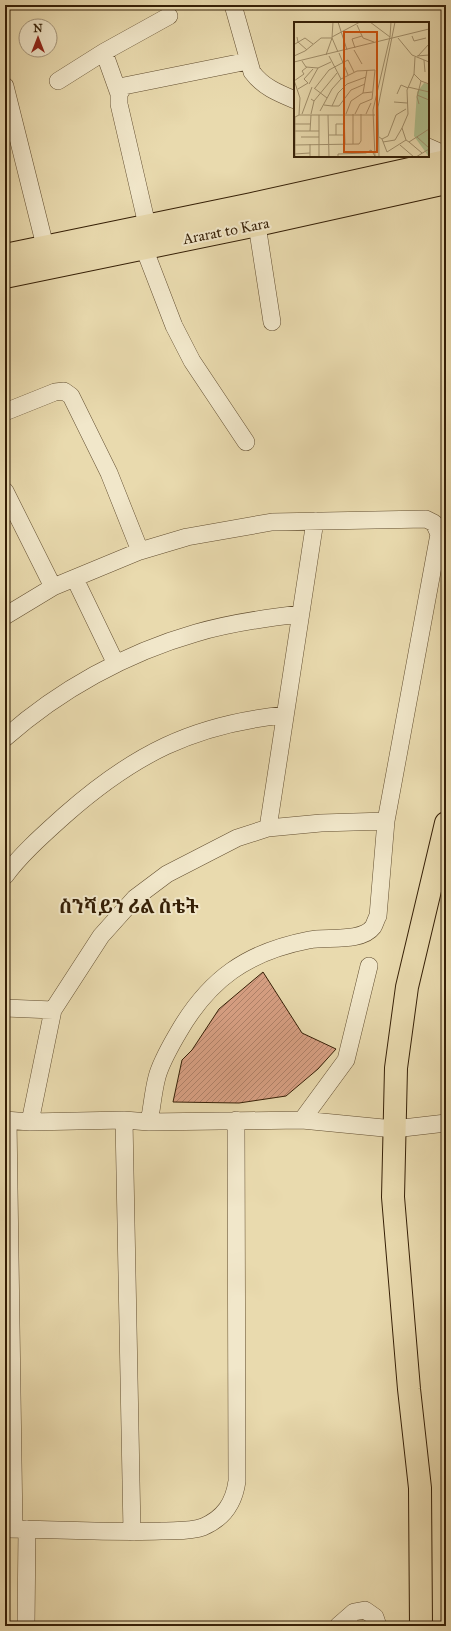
<svg xmlns="http://www.w3.org/2000/svg" width="451" height="1631" font-family="'IM FELL Great Primer','Noto Serif Ethiopic',serif">
  <style>
    .building { fill: url(#building-hatch); stroke: #351f06 }
    .lines { fill: none; stroke-linecap: round; stroke-linejoin: round }
    .minor-casing { stroke: #624e30; stroke-width: 18 }
    .major-casing { stroke: #351f06; stroke-width: 24 }
    .minor { stroke: #f1e7ca; stroke-width: 17 }
    .major { stroke: #e9daae; stroke-width: 22 }
    .labels { text-anchor: middle; dominant-baseline: central; stroke-width: 4; stroke-linejoin: round; paint-order: stroke }
    .street-label { font-size: 15px; fill: #351f06; stroke: #f1e7ca }
    .district-label { font-size: 19px; font-weight: bold; fill: #351f06; stroke: #f1e7ca }
    .inset-road { fill: none; stroke: #a18f6b; stroke-width: 1 }
    .view { fill: #cd500b; fill-opacity: 0.15; stroke: #cd500b; stroke-width: 2 }
    .inset-edge { fill: none; stroke: #351f06; stroke-width: 2 }
  </style>
  <defs>
    <pattern id="building-hatch" width="6" height="6" patternUnits="userSpaceOnUse"><rect width="6" height="6" fill="#d8a084"/><path d="M-1 1l2-2M0 6l6-6M5 7l2-2" fill="none" stroke="#b0826a"/></pattern>
  </defs>
  <rect width="100%" height="100%" fill="#e9daae"/>
  <filter id="stains"><feTurbulence type="fractalNoise" baseFrequency=".005" numOctaves="4"/><feColorMatrix values="0 0 0 0 .2 0 0 0 0 .09 0 0 0 0 .02 0 0 0 .5 -.17"/></filter>
  <radialGradient id="worn" r=".72"><stop offset=".6" stop-color="#630" stop-opacity="0"/><stop offset="1" stop-color="#630" stop-opacity=".3"/></radialGradient>
  <path class="building" d="M263 972 302 1033 336 1049 318 1069 286 1096 239 1103 173 1102 182 1060 192 1050 219 1009Z"/>
  <g class="lines">
    <g class="minor-casing">
      <path id="minor" d="M233 5 252 72C263 87 278 93 295 100
        M104 52 119 94
        M58 81 104 52 169 16
        M5 86 45 246
        M428 147 446 155
        M147 225 119 104V94L124 86 248 61
        M257 225 272 322
        M144 248 174 326 192 361 246 442
        M5 412 55 392 64 391 71 396 109 473 140 551
        M5 491 53 587
        M315 521 268 828 321 823 386 821
        M75 579 116 664
        M5 616 53 587 140 551 187 537 272 522 426 519 434 523 439 534 386 821 378 916C376 919 375 924 373 927 361 943 325 936 309 940 247 952 209 979 178 1033 170 1047 161 1062 157 1077 153 1092 152 1108 149 1122
        M5 738C59 690 126 653 196 633 230 623 265 618 300 614
        M5 876C21 854 44 834 65 815 133 755 193 724 285 715
        M5 1008 53 1010
        M5 1120 30 1122 124 1120 149 1122 302 1120 394 1129 446 1123
        M8 1120 14 1529
        M124 1120 132 1532
        M302 1120 346 1060 369 966
        M30 1122 53 1010 101 936 135 898 167 874 237 838 268 828
        M5 1529C57 1529 109 1533 161 1531 174 1530 190 1532 203 1527 224 1518 234 1503 237 1481L236 1120
        M26 1626 27 1529
        M338 1626 354 1612 365 1610 375 1617 378 1626"/>
    </g>
    <g class="major-casing">
      <path id="major" d="M5 255 252 204 446 161
        M5 277 257 225 446 183
        M421 1626 420 1488 409 1389 393 1197 396 1068 407 987 446 823"/>
    </g>
    <use href="#minor" class="minor"/>
    <use href="#major" class="major"/>
  </g>
  <g class="labels">
    <g class="street-label">
      <text transform="translate(226 231) rotate(-11)">Ararat to Kara</text>
    </g>
    <g class="district-label">
      <text x="129" y="906">ስንሻይን ሪል ስቴት</text>
    </g>
  </g>
  <g transform="translate(294 22)">
    <rect width="135" height="135" fill="#e9daae"/>
    <path d="M130 61 135 62V135L120 114 123 70Z" fill="#b0c18f"/>
    <path class="inset-road" d="M44 0 53 28M76 0 96 15M63 3 69 16 80 20M118 14 120 19 132 16M3 15 4 20 13 28M38 15 66 0M38 16 44 30M104 16 118 33 135 40M1 22 11 16 19 22M61 26 58 17 68 14M60 28 68 42M45 31 54 53M32 33 38 16 39 0M0 34 11 29 27 16H38M35 34 47 57M123 34 135 33M124 34 135 22M130 38 131 50M8 39 12 45 24 46M0 40 135 7M73 48 69 71 78 70M120 52 127 59 135 62M0 58 6 76 5 93H81M0 59 10 52 8 49 13 45M15 62 24 46 37 40M114 65 135 70M20 66 33 76M21 66 35 48 48 41 54 38 60 50M4 67 14 61 10 57 19 47M103 72 107 63 114 66M123 73 135 78M17 77 20 79 17 92M135 78V97M20 79 43 51M100 80 113 81M125 82 123 75 127 59M30 83 38 84 44 71 53 62 72 55M38 84H45L57 68 71 62M26 89 38 67 47 57 63 49 81 48 78 77 66 82 61 92M8 92 18 65M50 92 51 122M52 92 57 79 69 71M59 92V122M72 92 77 81M25 93V135M34 93 35 135M1 102H16M0 109H25M16 109 17 93M35 113H51M42 113V102H50M7 115H25M85 115 88 117 93 130 112 118 108 106 114 92 113 68 120 52 121 35M123 115 135 126M88 117 94 114 102 93 112 87M112 118 115 120 135 107M89 120 101 118 108 106M115 120 128 131M16 122V135M0 123 65 122 67 119V92M106 123 120 135M0 132 16 131M1 135V95L5 93M44 135V132L72 131 77 128 81 134M81 135 79 88 96 15 97 0M85 135 84 85 101 0M122 135 135 127"/>
    <path class="view" d="M50 10H83V130H50Z"/>
    <rect width="135" height="135" class="inset-edge"/>
  </g>
  <rect width="451" height="1631" fill="none" stroke="#e9daae" stroke-width="20"/>
  <rect x="6" y="6" width="439" height="1619" fill="none" stroke="#351f06" stroke-width="2"/>
  <rect x="10" y="10" width="431" height="1611" fill="none" stroke="#351f06"/>
  <g transform="translate(38 38)"><circle r="19" fill="#f1e7ca" stroke="#a6977c"/>
  <path d="M0-3L7 15L0 10L-7 15Z" fill="#8f2418"/>
  <text y="-6" font-size="11" font-weight="bold" text-anchor="middle" fill="#351f06">N</text>
  </g>
  <rect width="100%" height="100%" filter="url(#stains)"/>
  <rect width="100%" height="100%" fill="url(#worn)"/>
</svg>
